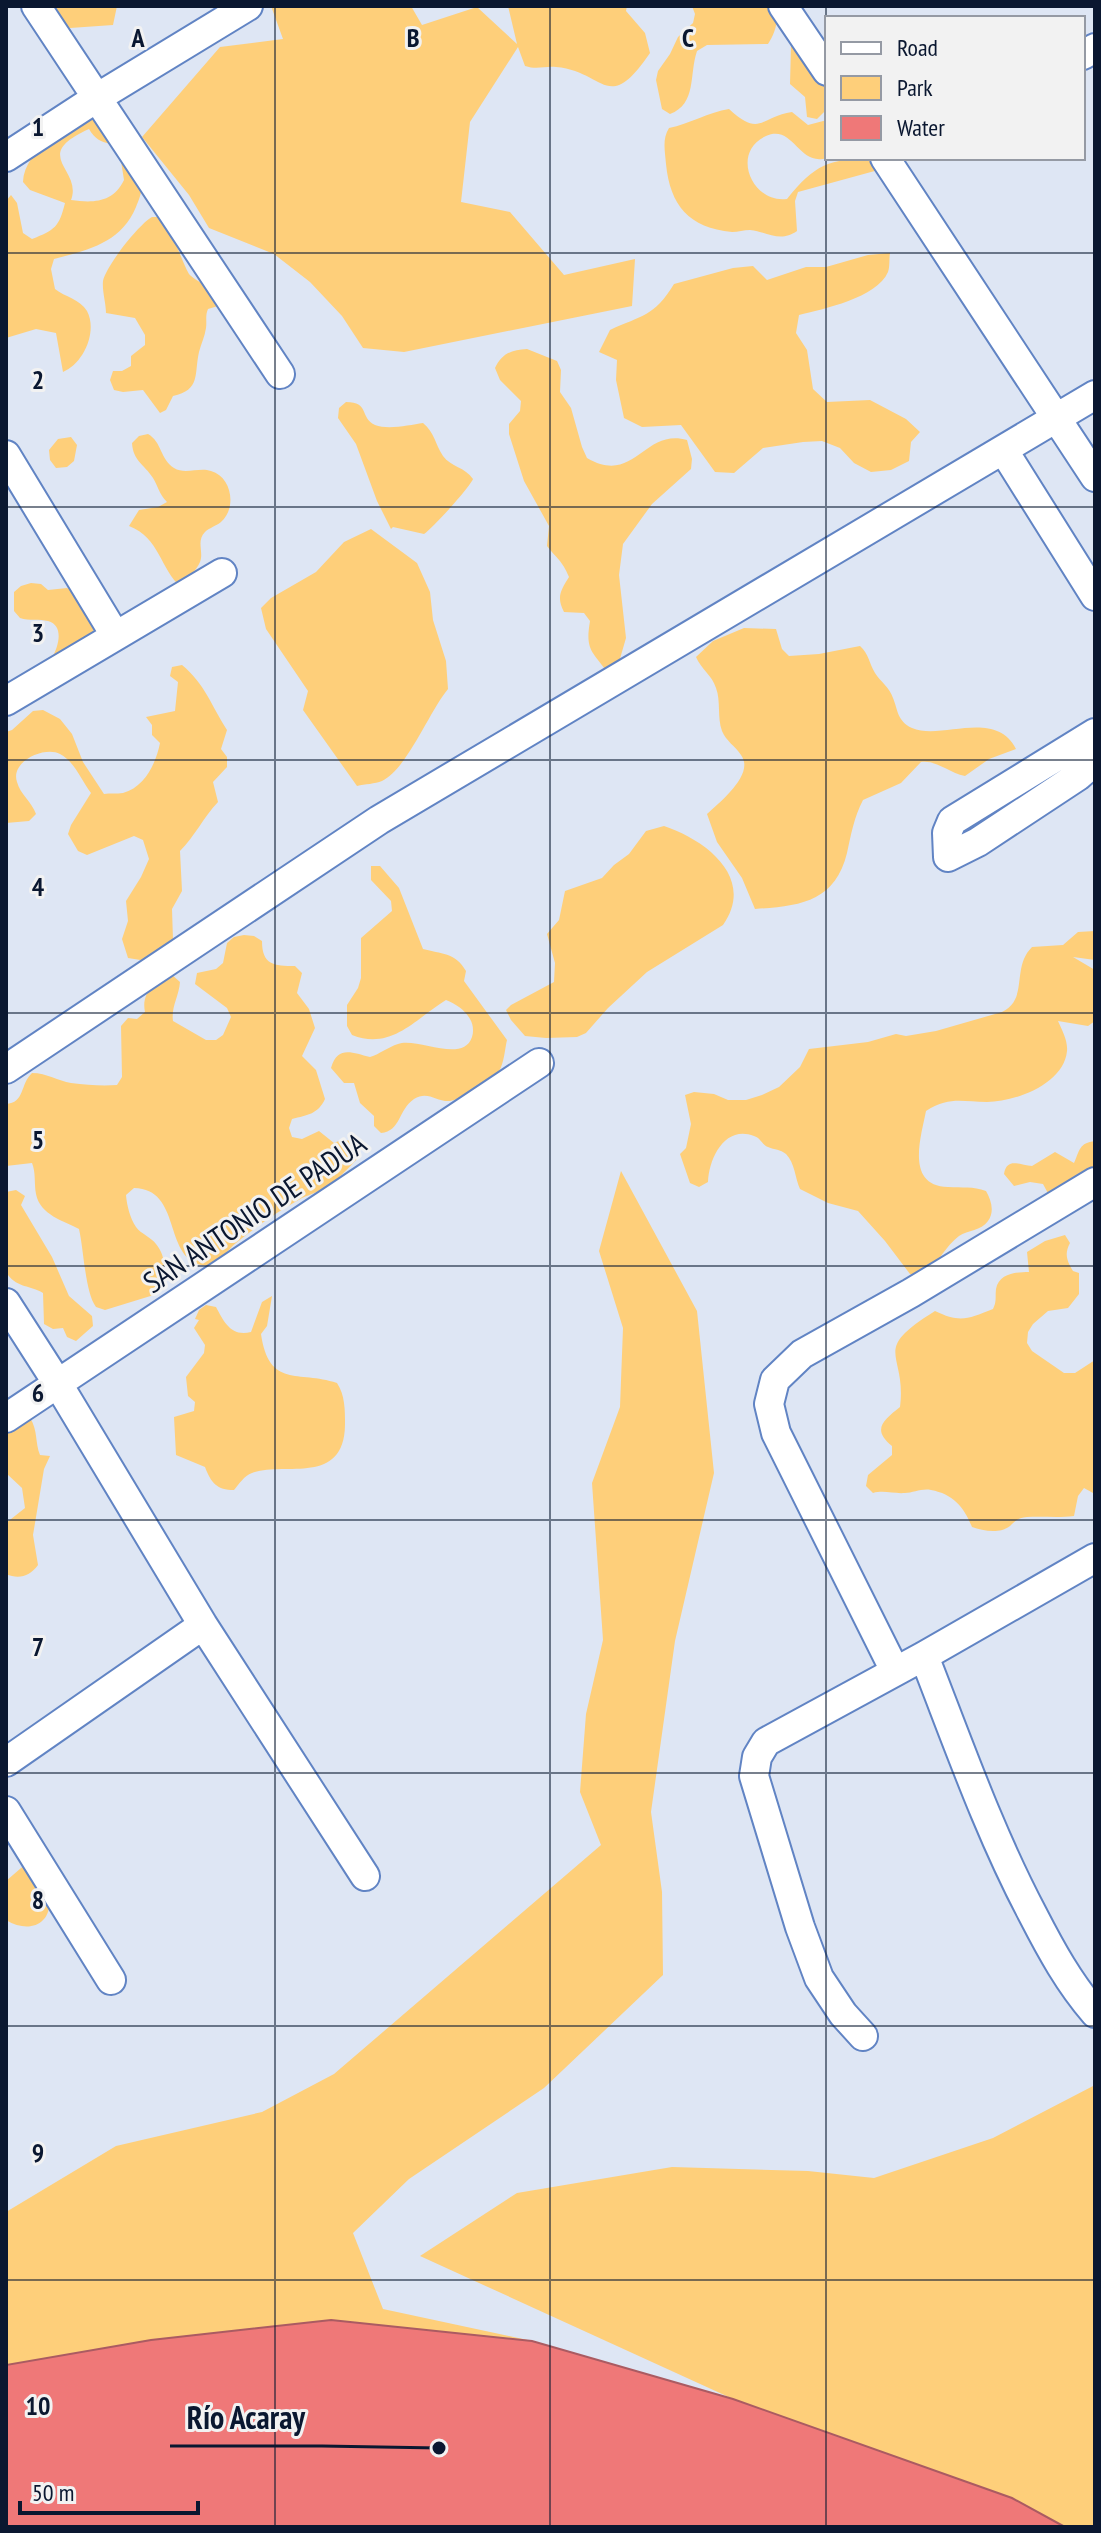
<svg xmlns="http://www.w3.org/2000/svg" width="1101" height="2533" font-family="'PT Sans Narrow',sans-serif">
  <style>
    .green { fill: #fecf7a }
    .water { fill: #ef7878; stroke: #aa5b62; stroke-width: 2 }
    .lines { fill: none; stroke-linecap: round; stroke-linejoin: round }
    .minor-casing { stroke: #6184c4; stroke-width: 32 }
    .minor { stroke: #fff; stroke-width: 28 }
    .grid { fill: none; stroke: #0a1730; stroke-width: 2; stroke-opacity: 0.55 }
    .labels { text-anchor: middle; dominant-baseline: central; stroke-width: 6; stroke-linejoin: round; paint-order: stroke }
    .street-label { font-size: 30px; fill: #0a1730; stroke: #f2f2f2 }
    .grid-label { font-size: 26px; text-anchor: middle; font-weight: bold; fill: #0a1730; stroke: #f2f2f2; stroke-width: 6; stroke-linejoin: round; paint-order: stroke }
    .leader { fill: none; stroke: #0a1730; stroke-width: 3 }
    .callout-dot { fill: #0a1730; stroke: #f2f2f2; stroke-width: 3 }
    .callout-label { font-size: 32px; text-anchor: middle; font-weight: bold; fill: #0a1730; stroke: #f2f2f2; stroke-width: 6; stroke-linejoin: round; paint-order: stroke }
  </style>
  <rect width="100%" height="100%" fill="#dee6f4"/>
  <path class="green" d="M33 6H117L113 25 70 28Z
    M271 6H411L422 25 477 7 517 44 508 6H627L626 11 645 33 650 53C607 116 605 71 556 67 544 66 537 70 525 66L518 47 470 122 461 202 510 212 564 275 635 259 632 306 404 352 363 348 342 316 310 282 274 254 209 228 189 195 142 137 220 47 283 39Z
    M692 6H775C780 19 775 33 768 44L707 45 697 51C689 74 697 104 670 114L662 109 656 80 658 71 670 54 678 37 693 23 695 14Z
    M798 44 827 87V109L817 119 807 117 805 97 790 84 791 46Z
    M96 105 112 144C100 142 95 139 89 129 29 156 83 169 71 200 93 203 113 203 124 180L121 161 130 159C133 166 138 174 141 182 143 191 139 199 136 207 121 243 88 250 54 259L51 269 55 289C65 297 80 299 87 311 98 332 83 364 63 372L56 333 36 329 6 338V201L11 195 17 203 23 233 32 239C55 230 59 227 65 203L30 190 23 182C24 149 72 123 96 105Z
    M729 109C761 138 759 117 792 112L808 125 827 120V158C798 167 794 124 766 136 730 152 752 204 787 199 815 164 829 159 873 158L882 169 798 192 795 201 797 231C780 243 768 232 750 230 744 230 738 232 732 232 689 228 670 205 666 164 665 151 662 139 669 128 689 124 709 112 729 109Z
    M152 217H162C171 227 181 260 189 274 194 280 218 292 226 298L218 306 208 309C205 316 207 320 206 328 205 336 201 344 199 352 194 374 201 390 173 396L166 410 160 413 143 390 123 392 114 390 110 380 113 371H122L131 366V356L145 345V335L135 318 106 313C106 303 102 291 103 281 106 266 139 224 152 217Z
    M890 253C889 258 890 267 888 272 877 298 823 309 799 315L796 333 807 350 813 389 827 402 870 400 906 419 920 432 911 442 909 461 891 470 871 472 854 463 840 448 822 441 803 442 763 448 734 473 715 472 681 425 642 427 624 418 616 380 617 360 599 352 610 330C642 315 654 317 674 284L733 268 753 266 767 280 806 267H826L868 255Z
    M527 349 557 361 561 370 560 392 571 408 582 447 587 458C635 486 643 428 687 440L692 459 691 469 652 504 623 544 619 575 626 638 617 669 608 673C592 651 585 650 590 621L584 613 564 612C556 597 561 590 569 577 562 560 557 559 547 546L549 526 524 481 509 434V424L520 411 521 401 500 380 495 368C502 353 512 350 527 349Z
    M346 402C370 402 359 417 375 425 388 430 410 425 423 423 435 433 435 444 443 456 451 467 465 467 473 479 470 487 432 529 424 534L393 527 391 529 377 501 356 444 338 418 339 408Z
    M148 434C162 442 160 459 174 468 185 475 199 467 211 471 232 477 237 508 221 522 216 526 209 528 205 532 196 541 204 552 200 562 197 570 186 580 181 587 160 569 160 538 129 526L139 510 158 507 167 502C159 494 158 486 153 478 144 464 133 461 132 443L139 436Z
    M71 437 77 445 74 461 67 467 56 468 50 460 49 450 58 439Z
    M371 529 417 563 430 592 433 620 446 661 448 689C429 712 407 769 382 781 375 784 365 784 357 786L303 710 308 691 266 629 261 608 271 598 316 572 344 542Z
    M31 583 41 584 48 590 67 588 84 598 93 625 94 646 52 658C58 647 65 626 48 621 40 619 29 621 20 618L14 611V592L21 586Z
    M744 628 776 629 782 649 789 656 819 654 860 646C869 654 869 663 875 673 880 681 890 688 893 698 898 710 897 721 912 728 941 741 995 708 1016 749L989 759 965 776C949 773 937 760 921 762L901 783 863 800C854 817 851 835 847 853 835 902 800 906 755 909L742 878 717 842 707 814C721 801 755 774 741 755 735 746 726 741 722 731 717 717 721 701 716 688 712 675 701 669 696 657L713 641Z
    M182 665C205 684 211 705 227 730L221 749 227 757V767L213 782 218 802C203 818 195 836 180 851L182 891 172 909 173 940 169 950 153 962 128 958 122 939 128 921 126 901 141 877 149 859 143 840 134 836 87 855 78 851 68 834 71 825 91 793C81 780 75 762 60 754 45 746 10 761 17 782 20 794 32 802 36 814L29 821 6 823V732L12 730 33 711 43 710 60 719 72 734 83 762 104 794C110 793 117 794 123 793 145 787 156 763 160 743L152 735V725L146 717 175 711 178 682 170 676 172 667Z
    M664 826C706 840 756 878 723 925L647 972 608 1008 586 1033 577 1037 546 1038 525 1036 511 1020 506 1010 511 1005 554 982 555 963 547 934 559 920 565 891 602 878 614 865 629 854 646 831Z
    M371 866H380L399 888 423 949C441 954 455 952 466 971L464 981 507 1040C505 1048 504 1064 499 1071 493 1079 460 1100 450 1101 436 1102 428 1090 414 1099 398 1110 401 1131 381 1133L374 1126V1116L360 1103 354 1083H344L331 1068C338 1045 352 1053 370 1057 380 1054 388 1047 398 1044 417 1037 463 1064 472 1037 474 1031 473 1024 470 1019 465 1010 456 1004 446 1000 416 1018 392 1051 352 1035L347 1026V1005L358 988 361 978V938L392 911 391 901 371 880Z
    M1095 931V960L1073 957 1095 970V1021L1088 1026 1058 1021C1062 1030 1068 1041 1067 1051 1064 1084 1015 1102 987 1102 962 1102 950 1096 926 1111 921 1137 905 1186 948 1187 962 1188 973 1186 986 1191 991 1200 995 1211 988 1221 981 1231 968 1230 959 1236 943 1248 936 1269 919 1278L910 1274 885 1241 858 1211 828 1203 800 1189C795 1178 795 1163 786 1154 780 1149 775 1150 768 1147 762 1145 761 1138 754 1136 725 1125 709 1158 708 1182L699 1187 690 1183 680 1154 686 1148 691 1124 685 1095 694 1092 714 1094 728 1100H746L762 1095 779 1087 800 1067 809 1049 868 1042 896 1034 906 1036 936 1031 1002 1012C1029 999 1011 968 1032 947L1063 945 1078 932Z
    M244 935 254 936 262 941C262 965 274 966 295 966L302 973 297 993 309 1009 315 1028 302 1056 316 1070 325 1099C318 1114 308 1115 292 1119L289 1128 292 1137 302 1139 319 1131 334 1143C344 1138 350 1139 360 1146V1156C350 1166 341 1177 329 1185 321 1191 311 1194 302 1198 278 1211 256 1227 236 1243 225 1252 218 1268 201 1265 163 1256 182 1189 134 1188L126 1195C127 1206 130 1218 136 1227 141 1234 151 1237 156 1244 169 1260 164 1278 157 1294L105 1310 96 1307C85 1292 84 1251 79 1229 64 1221 40 1215 36 1194 34 1183 36 1173 32 1163L6 1166V1104C25 1103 20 1084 32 1073 47 1073 58 1081 71 1083 87 1085 102 1086 117 1085L122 1077 121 1026 128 1018 137 1019 145 1012C141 994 154 981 171 974L180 982C179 996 171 1007 173 1021L206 1040H216L223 1035 231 1017 227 1008 195 984 197 973 216 969 223 963 227 943 234 937Z
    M1095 1141V1177L1050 1197 1043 1184 1030 1182 1014 1186 1004 1174C1007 1156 1021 1166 1032 1166L1055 1152 1074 1163C1080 1150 1079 1143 1095 1141Z
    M621 1171 697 1311 714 1473 675 1641 651 1812 662 1892 663 1975 544 2088 409 2179 353 2233 383 2309 532 2341 331 2320 151 2340 6 2365V2212L116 2146 262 2112 334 2074 601 1845 580 1792 586 1714 603 1640 592 1483 620 1407 623 1328 599 1251Z
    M16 1190 25 1196 21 1205 52 1257 69 1296 92 1316 93 1326 76 1341 67 1337 63 1328 53 1329 44 1324 43 1293C30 1285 18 1288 8 1275L6 1192Z
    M1065 1235 1070 1243C1064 1254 1067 1261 1073 1271L1079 1273V1294L1068 1308 1048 1311 1033 1324 1028 1332 1027 1343 1032 1351 1064 1373H1075L1095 1360V1497L1093 1493 1084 1488 1078 1496 1074 1516C1058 1518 1043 1516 1027 1517 1018 1518 1016 1520 1010 1526 1000 1534 983 1531 972 1527 964 1507 953 1494 931 1490 922 1488 913 1493 905 1493 894 1494 884 1490 873 1493L866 1486 868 1475 892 1455V1446C871 1429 884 1420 900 1407 907 1351 869 1352 935 1311 960 1323 968 1319 993 1309 997 1301 995 1297 996 1289 999 1273 1017 1272 1029 1272L1027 1252 1045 1241Z
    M272 1296 267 1326 261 1334C269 1389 298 1370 337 1383 345 1395 345 1410 345 1425 344 1487 283 1461 252 1473 244 1476 239 1484 234 1490 217 1490 211 1483 205 1467L176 1455 174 1417 194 1411 195 1402 188 1396 186 1377 204 1353 205 1345 194 1328 199 1320 195 1319 199 1310 206 1305 216 1307C224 1322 231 1337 251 1332L262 1302Z
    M30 1418C38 1430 35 1443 40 1455L50 1456 44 1469 33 1535 38 1565C30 1576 19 1580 6 1574V1523L25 1508 22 1488 6 1473V1424Z
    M28 1862C34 1871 42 1880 46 1890 58 1918 34 1937 6 1920V1881Z
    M1095 2085V2527H1065L1012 2498 733 2399 420 2256 517 2193 672 2167 808 2171 874 2178 993 2138Z"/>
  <path class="water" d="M331 2320 532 2341 733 2399 1012 2498 1065 2527H6V2365L151 2340Z"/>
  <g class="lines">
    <g class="minor-casing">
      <path id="minor" d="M36 6 280 374
        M783 6 827 71
        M1083 55 1095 48
        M6 157 95 99 248 6
        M885 158 1095 477
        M1004 451 1095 596
        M6 455 115 635
        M6 701 222 573
        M1095 733 952 821 947 833 948 857 978 842 1078 776 1095 761
        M6 1069 379 820 1095 395
        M6 1303 58 1384 203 1625 365 1876
        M6 1418 539 1063
        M924 1656C958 1743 989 1832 1033 1915 1051 1950 1069 1983 1095 2013
        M895 1671 776 1433 769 1404 775 1380 802 1354 911 1293 1095 1182
        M6 1762 203 1625
        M6 1811 111 1980
        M863 2036 843 2014 819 1978 800 1927 754 1776 757 1757 766 1742 924 1656 1095 1558"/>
    </g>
    <use href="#minor" class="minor"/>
  </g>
  <path class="grid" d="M275 6V2527M550 6V2527M826 6V2527M6 253H1095M6 507H1095M6 760H1095M6 1013H1095M6 1266H1095M6 1520H1095M6 1773H1095M6 2026H1095M6 2280H1095"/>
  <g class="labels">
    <g class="street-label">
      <text transform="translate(254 1212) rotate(-34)">SAN ANTONIO DE PADUA</text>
    </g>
  </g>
  <g class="grid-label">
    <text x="138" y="47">A</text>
    <text x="413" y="47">B</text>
    <text x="688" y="47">C</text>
    <text x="38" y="136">1</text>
    <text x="38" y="389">2</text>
    <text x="38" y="642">3</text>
    <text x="38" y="896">4</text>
    <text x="38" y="1149">5</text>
    <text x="38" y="1402">6</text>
    <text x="38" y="1656">7</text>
    <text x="38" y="1909">8</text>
    <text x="38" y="2162">9</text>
    <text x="38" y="2415">10</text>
  </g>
  <path class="leader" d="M439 2448L322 2446H170"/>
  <circle class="callout-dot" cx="439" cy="2448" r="8"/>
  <g class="callout-label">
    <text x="246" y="2429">Río Acaray</text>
  </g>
  <rect width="1101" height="2533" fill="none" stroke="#0a1730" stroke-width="16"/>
  <rect x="825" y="16" width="260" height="144" fill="#f2f2f2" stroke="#959aa4" stroke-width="2"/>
  <rect x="841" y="42" width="40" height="12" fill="#ffffff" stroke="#959aa4" stroke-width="2"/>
  <text x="897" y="56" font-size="24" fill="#0a1730">Road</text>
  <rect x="841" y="76" width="40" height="24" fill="#fecf7a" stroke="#959aa4" stroke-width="2"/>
  <text x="897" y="96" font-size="24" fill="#0a1730">Park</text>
  <rect x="841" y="116" width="40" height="24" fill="#ef7878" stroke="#959aa4" stroke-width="2"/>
  <text x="897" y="136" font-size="24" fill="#0a1730">Water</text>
  <path d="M20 2501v12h178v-12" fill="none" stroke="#0a1730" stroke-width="4"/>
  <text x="32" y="2501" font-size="24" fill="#0a1730" stroke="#f2f2f2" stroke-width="6" paint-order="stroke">50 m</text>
</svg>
